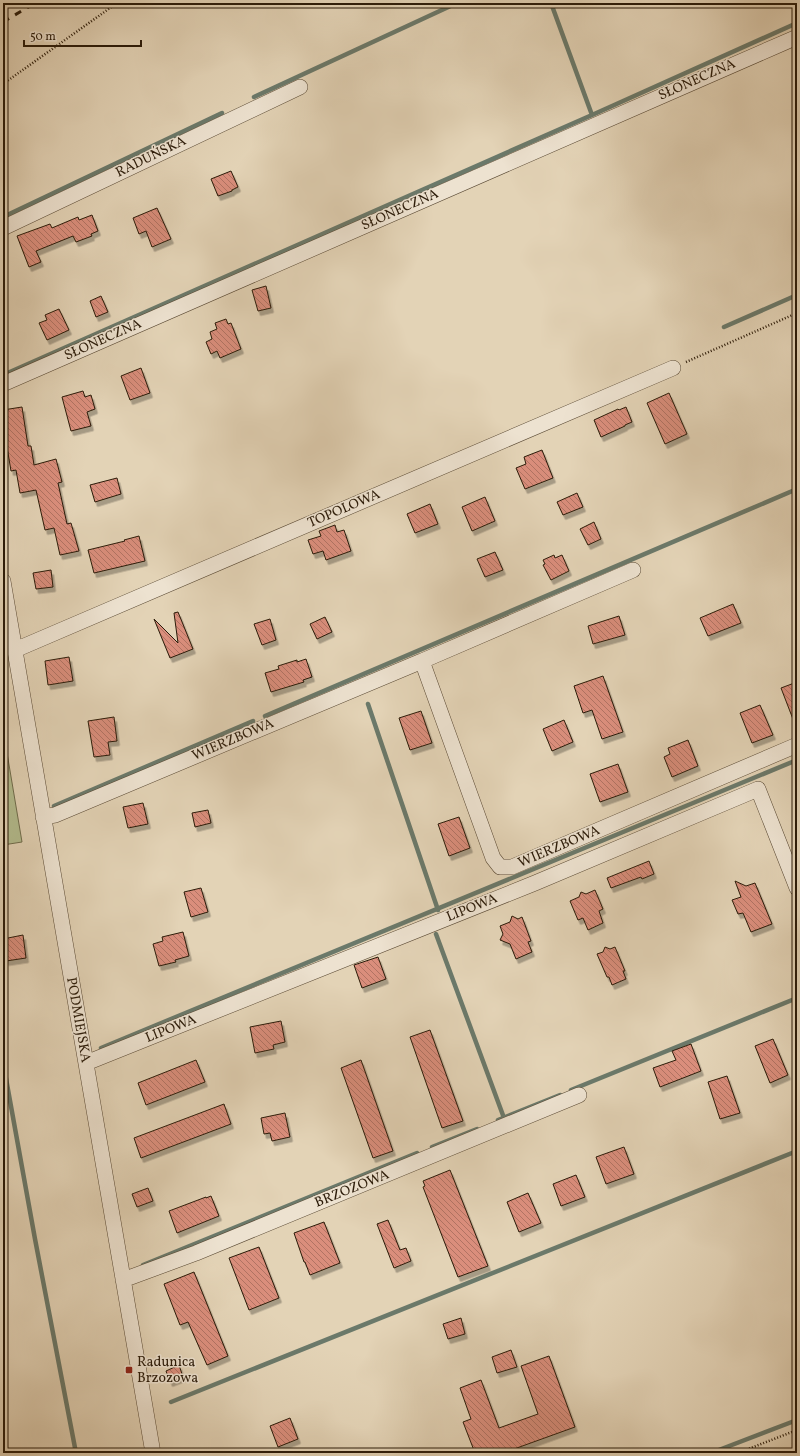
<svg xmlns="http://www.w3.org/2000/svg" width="800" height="1456" font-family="Vollkorn,serif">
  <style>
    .green { fill: #b3bc8e; stroke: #6f6c4c }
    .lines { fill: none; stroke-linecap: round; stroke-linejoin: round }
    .stream { stroke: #6b796a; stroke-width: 4.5 }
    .building { fill: url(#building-back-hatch); stroke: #2b1b09; filter: url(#shadow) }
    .minor-casing { stroke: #594934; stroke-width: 16 }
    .path { stroke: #2b1b09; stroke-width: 2.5; stroke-dasharray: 1 2; stroke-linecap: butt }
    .minor { stroke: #ede2d0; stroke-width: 15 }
    .rail { stroke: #2b1b09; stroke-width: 3; stroke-dasharray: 7 7; stroke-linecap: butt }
    .poi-dot { fill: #8f2418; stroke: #ede2d0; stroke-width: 1.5 }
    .labels { text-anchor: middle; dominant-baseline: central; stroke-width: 3; stroke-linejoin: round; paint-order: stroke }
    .street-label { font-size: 14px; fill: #2b1b09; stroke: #ede2d0 }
    .poi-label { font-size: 14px; fill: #2b1b09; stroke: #ede2d0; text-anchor: start }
  </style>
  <defs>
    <pattern id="building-back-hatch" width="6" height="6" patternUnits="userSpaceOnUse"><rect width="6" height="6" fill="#da8e7b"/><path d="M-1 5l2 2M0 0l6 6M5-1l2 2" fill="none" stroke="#b17363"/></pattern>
    <filter id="shadow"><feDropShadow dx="2.5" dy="4.5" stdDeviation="0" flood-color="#0004"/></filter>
  </defs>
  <rect width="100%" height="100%" fill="#e3d3b6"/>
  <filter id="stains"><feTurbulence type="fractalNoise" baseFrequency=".005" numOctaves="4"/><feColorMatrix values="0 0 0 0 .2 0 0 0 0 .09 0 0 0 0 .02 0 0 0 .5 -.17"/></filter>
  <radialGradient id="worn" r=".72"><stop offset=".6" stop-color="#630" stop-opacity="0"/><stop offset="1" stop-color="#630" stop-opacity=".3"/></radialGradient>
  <path class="green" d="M3 729 22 842 3 845Z"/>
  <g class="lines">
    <path class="stream" d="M551 3 592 115
      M254 97 457 3
      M3 217 222 113
      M724 327 797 295
      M3 375 592 115 797 23
      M368 704 438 910
      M265 716 797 489
      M54 806 253 721
      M436 934 504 1118
      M101 1048 797 760
      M3 1062 35 1239 76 1453
      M571 1090 797 998
      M498 1120 560 1095
      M432 1147 477 1129
      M143 1265 417 1153
      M171 1402 797 1151
      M711 1453 797 1420"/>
  </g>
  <path class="building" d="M231 171 238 187 232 190V191L218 196 211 179Z
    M157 208 171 239 152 247 146 231 139 234 133 218Z
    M92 215 98 231 91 234 92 236 76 242 73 236 36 251 41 262 29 267 17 236 50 224 52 228 78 217 79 220Z
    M266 286 271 308 258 311 252 290Z
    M101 296 108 312 96 317 90 301Z
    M59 309 69 330 47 340 39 323 47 320 45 315Z
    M226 319 228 324 231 323 241 349 220 358 217 351 211 354 206 342 212 339 210 332 217 329 215 323Z
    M141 368 150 393 130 400 121 376Z
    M83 391 85 397 91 395 95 409 87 412 91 426 71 431 62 397Z
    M669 393 687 434 665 444 647 403Z
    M22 407 28 446H31L34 465 56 459 62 482 58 483 67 524 71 523 79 551 60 555 54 528 45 530 36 490 20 493 16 470 11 471 3 423V410Z
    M626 407 632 422 625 425V426L601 437 594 420 618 409 619 410Z
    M542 450 553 478 525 489 516 468 526 464 524 457Z
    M117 478 121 494 95 502 90 485Z
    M577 493 583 507 563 515 557 502Z
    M485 497 495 521 472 531 462 507Z
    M430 504 438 524 415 533 407 514Z
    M594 522 601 539 588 545 580 529Z
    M335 525 337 532 344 530 351 551 326 560 323 551 313 554 308 540 321 536 319 531Z
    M139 536 145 561 94 573 88 550 125 541 124 540Z
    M495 552 503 570 485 577 477 559Z
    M554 555 555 558 562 555 569 571 551 580 543 565 545 564 543 560Z
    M51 570 53 587 36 589 33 573Z
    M733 604 741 623 708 636 700 618Z
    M178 612 193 649 170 658 154 619 178 643 174 613Z
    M619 616 625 635 593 644 588 626Z
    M325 617 332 632 317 639 310 624Z
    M270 619 276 640 262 645 254 624Z
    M69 657 73 681 48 685 45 661Z
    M306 659 312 677 303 680 304 682 271 692 265 673 279 669 278 666 297 660V662Z
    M603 676 623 732 602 739 592 710 583 713 574 686Z
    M797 682V727H796L781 688Z
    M760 705 773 735 752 743 740 713Z
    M421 711 432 743 410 750 399 718Z
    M114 717 117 741 108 742 110 755 94 757 88 721Z
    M564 720 573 742 552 751 543 729Z
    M688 740 698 766 672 777 664 757 670 754 668 748Z
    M618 764 628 792 600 802 590 774Z
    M143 803 148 824 128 828 123 807Z
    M208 810 211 823 195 827 192 813Z
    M459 817 470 848 449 856 438 824Z
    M649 861 654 874 642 879 641 877 611 888 607 878Z
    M735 881 746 886 755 883 772 924 751 932 743 913 738 914 732 900 741 897Z
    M201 888 208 912 191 917 184 892Z
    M595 890 603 909 599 911 603 923 588 930 583 918 578 920 570 901 579 897 581 892 586 894Z
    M512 916 518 919 522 917 531 941 528 942 532 952 516 959 510 944 500 940 503 934 500 926 510 922Z
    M183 932 189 956 175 960 176 962 159 966 153 944 163 941 162 937Z
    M23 935 26 958 6 961 3 939Z
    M605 947 610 949 615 947 625 971H623L626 979 612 985 609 977H607L597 954 603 952Z
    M378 957 386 979 362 988 354 965Z
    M281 1021 285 1042 273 1045 274 1049 255 1053 250 1027Z
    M430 1030 463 1121 442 1128 410 1037Z
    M773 1039 788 1075 770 1083 755 1046Z
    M691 1044 701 1071 660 1087 653 1068 676 1060 672 1051Z
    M196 1060 205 1082 146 1105 138 1083Z
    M361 1060 393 1151 373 1158 341 1068Z
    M727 1076 740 1113 720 1119 708 1082Z
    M224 1104 231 1124 141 1158 134 1138Z
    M285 1113 290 1137 272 1141 270 1133 264 1134 261 1118Z
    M624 1147 634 1174 606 1184 596 1157Z
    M450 1170 488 1266 458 1277 423 1187 425 1186 423 1181Z
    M576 1175 585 1197 561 1206 553 1184Z
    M148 1188 153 1201 137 1207 132 1194Z
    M528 1193 541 1223 519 1232 507 1202Z
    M211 1196 219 1216 177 1233 169 1211 206 1197V1198Z
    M388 1220 400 1250 406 1248 411 1261 394 1268 377 1224Z
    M324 1222 340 1263 310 1275 305 1262H304L294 1233Z
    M259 1247 279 1298 249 1310 229 1258Z
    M194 1272 228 1356 207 1365 188 1322 180 1325 164 1284Z
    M461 1318 465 1334 448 1339 443 1324Z
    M511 1350 517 1367 497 1373 492 1357Z
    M549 1356 575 1427 503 1453H475L463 1422 471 1419 460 1388 481 1380 499 1428 538 1414 521 1366Z
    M179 1365 183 1377 170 1382 166 1371Z
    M290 1418 298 1439 278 1447 270 1426Z"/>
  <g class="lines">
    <g class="minor-casing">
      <path id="minor" d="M3 228 300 87
        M3 384 797 37
        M3 581 153 1453
        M15 650 673 368
        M422 661 633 570
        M43 817 55 815 422 661 493 858 500 867H512L797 745
        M86 1063 535 883 758 789 797 888
        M123 1280 196 1253 579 1095"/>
    </g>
    <path class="path" d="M3 84 117 3
      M686 362 797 313
      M738 1453 797 1430"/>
    <use href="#minor" class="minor"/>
    <path class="rail" d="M3 6 8 3
      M3 22 35 3"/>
  </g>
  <rect class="poi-dot" x="125" y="1366" width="8" height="8" rx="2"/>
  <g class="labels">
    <g class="street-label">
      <text transform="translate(697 80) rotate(-24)">SŁONECZNA</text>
      <text transform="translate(151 157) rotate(-26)">RADUŃSKA</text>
      <text transform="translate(400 210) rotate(-24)">SŁONECZNA</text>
      <text transform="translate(103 340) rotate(-24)">SŁONECZNA</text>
      <text transform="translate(344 509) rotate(-23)">TOPOLOWA</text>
      <text transform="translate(233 740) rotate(-23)">WIERZBOWA</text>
      <text transform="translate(559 847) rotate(-23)">WIERZBOWA</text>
      <text transform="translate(472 908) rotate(-22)">LIPOWA</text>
      <text transform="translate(78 1020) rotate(80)">PODMIEJSKA</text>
      <text transform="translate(171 1029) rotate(-22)">LIPOWA</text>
      <text transform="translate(352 1189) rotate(-22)">BRZOZOWA</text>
    </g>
    <g class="poi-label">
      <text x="137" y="1362">Radunica<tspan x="137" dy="16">Brzozowa</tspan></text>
    </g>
  </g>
  <rect width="800" height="1456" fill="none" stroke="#e3d3b6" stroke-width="16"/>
  <rect x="4" y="4" width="792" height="1448" fill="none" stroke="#2b1b09" stroke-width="2"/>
  <rect x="8" y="8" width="784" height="1440" fill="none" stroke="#2b1b09"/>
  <path d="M24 40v6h117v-6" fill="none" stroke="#2b1b09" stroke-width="2"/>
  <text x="30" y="40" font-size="12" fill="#2b1b09" stroke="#ede2d0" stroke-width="3" paint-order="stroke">50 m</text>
  <rect width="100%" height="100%" filter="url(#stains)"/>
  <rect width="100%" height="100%" fill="url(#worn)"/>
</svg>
